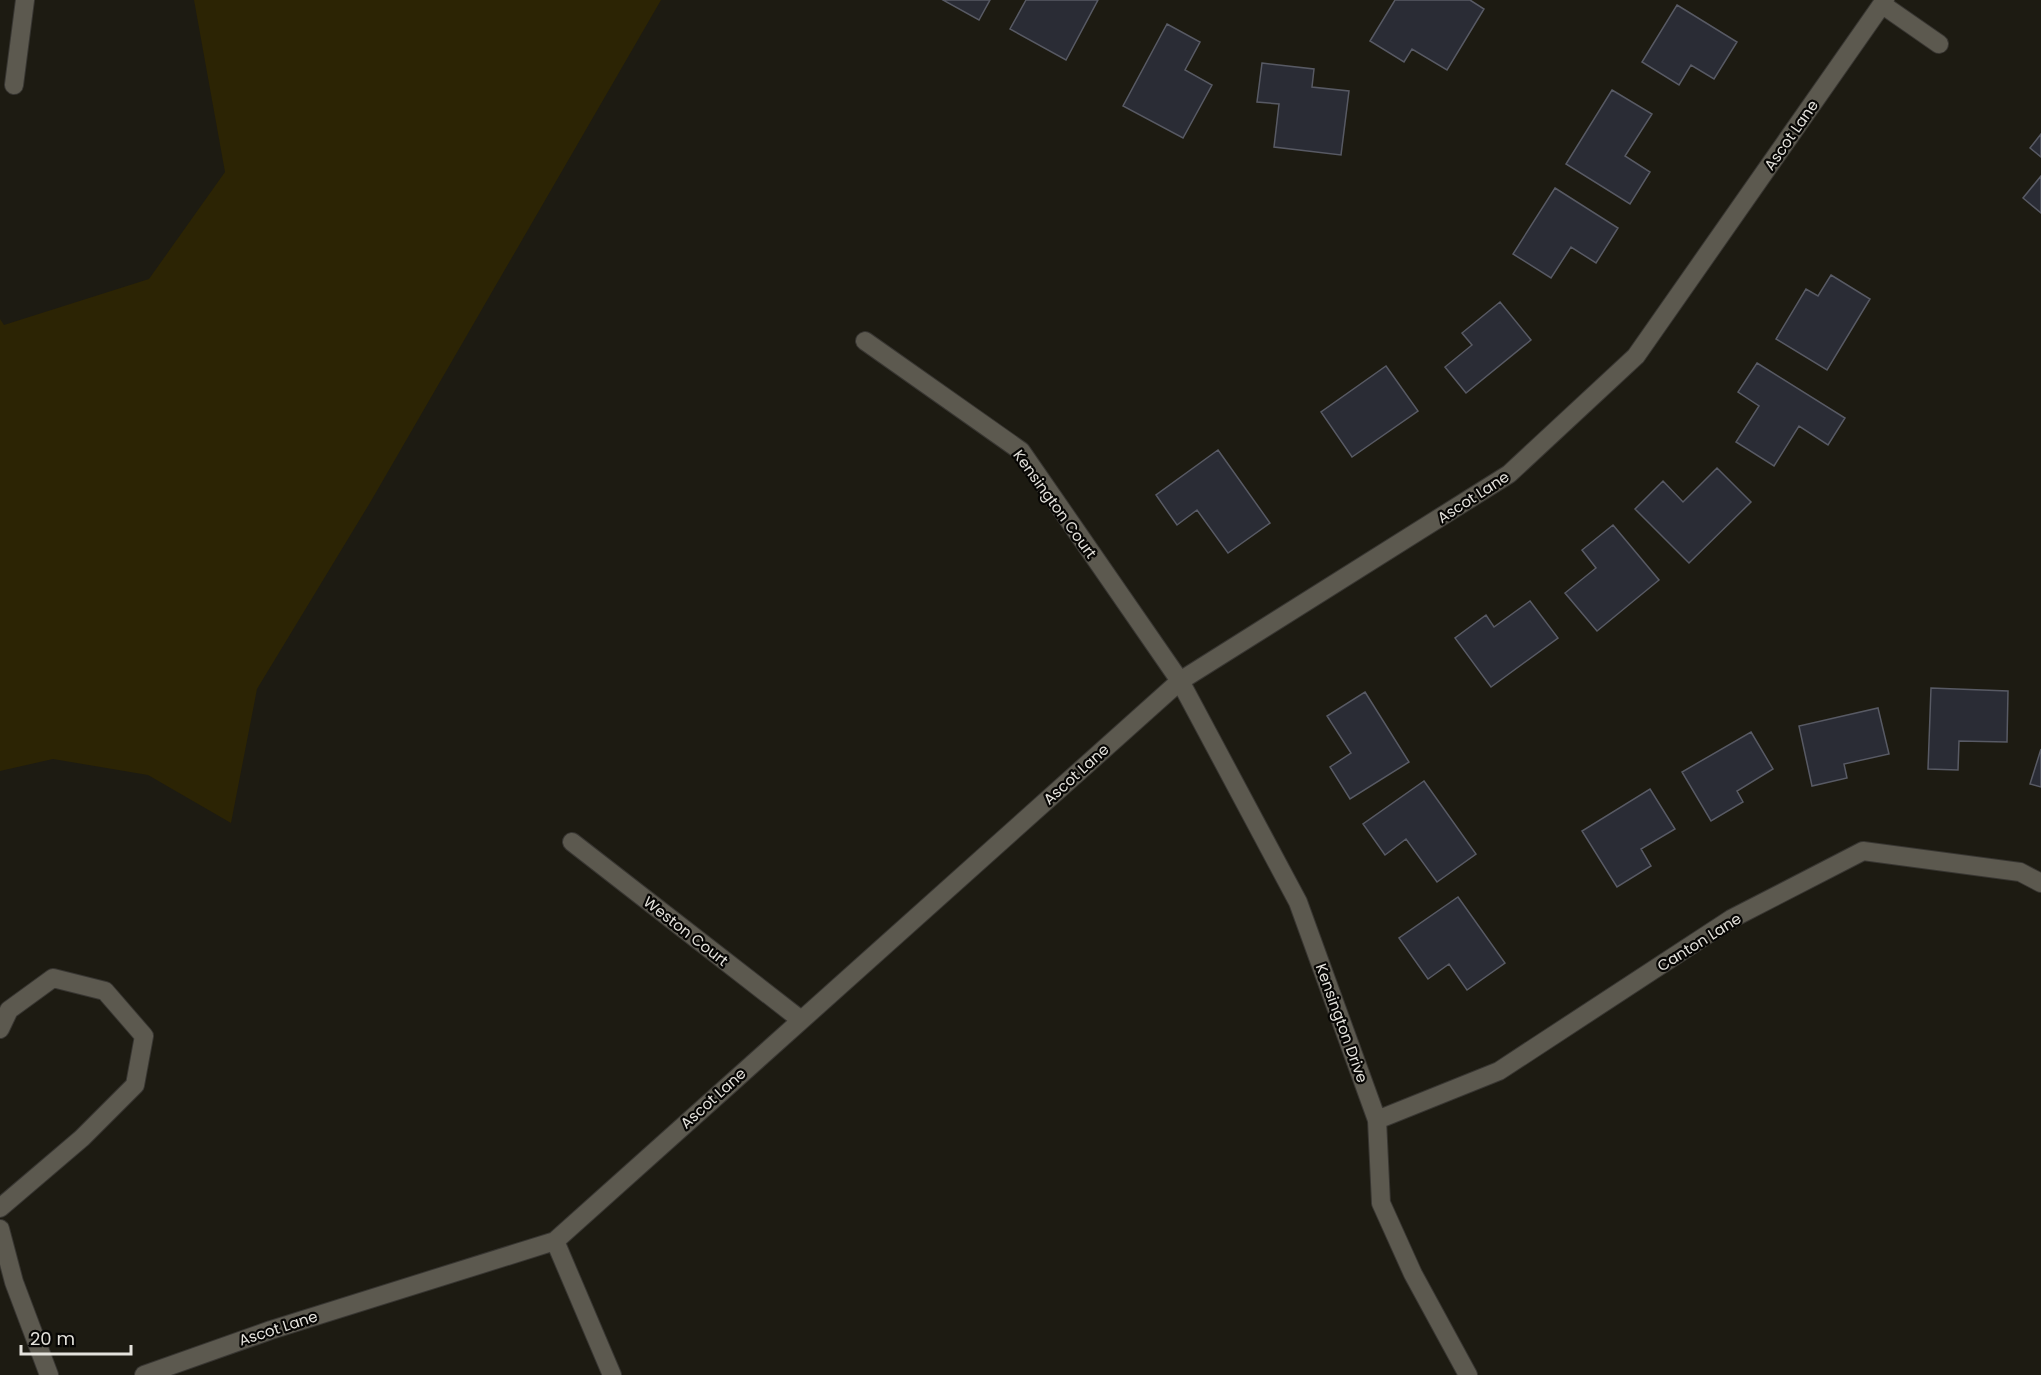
<svg xmlns="http://www.w3.org/2000/svg" width="2041" height="1375" font-family="Poppins,sans-serif">
  <style>
    .green { fill: #2c2404 }
    .building { fill: #2a2c35; stroke: #585a64; stroke-width: 1.5 }
    .lines { fill: none; stroke-linecap: round; stroke-linejoin: round }
    .lane-casing { stroke: #383632; stroke-width: 20 }
    .street-casing { stroke: #383632; stroke-width: 20 }
    .lane { stroke: #5c594f; stroke-width: 18 }
    .street { stroke: #5c594f; stroke-width: 18 }
    .labels { text-anchor: middle; dominant-baseline: central; stroke-width: 4.5; stroke-linejoin: round; paint-order: stroke }
    .street-label { font-size: 15px; fill: #e4e2dc; stroke: #070604 }
  </style>
  <rect width="100%" height="100%" fill="#1d1b12"/>
  <path class="green" d="M194 0H661L371 501 257 689 231 823 148 775 53 759 0 771V319L4 325 149 279 225 172Z"/>
  <path class="building" d="M943 0H990L979 20Z
    M1026 0H1098L1066 60 1010 29Z
    M1395 0H1470L1484 9 1447 70 1412 49 1404 62 1370 41Z
    M1677 5 1737 42 1714 79 1691 65 1679 85 1642 62Z
    M1167 24 1200 42 1185 70 1212 85 1183 138 1123 106Z
    M1262 63 1314 69 1312 87 1349 91 1341 155 1274 147 1279 104 1257 102Z
    M1612 90 1652 114 1625 156 1650 172 1630 204 1566 164Z
    M2041 134V157L2030 148Z
    M2041 176V213L2023 198Z
    M1555 188 1618 228 1596 263 1571 247 1551 278 1513 254Z
    M1831 275 1870 299 1827 370 1776 339 1806 289 1818 296Z
    M1500 302 1531 340 1466 393 1445 367 1472 345 1462 333Z
    M1757 363 1845 418 1828 445 1799 426 1774 466 1736 442 1759 406 1738 392Z
    M1386 366 1418 411 1352 457 1321 412Z
    M1218 450 1270 523 1228 553 1197 510 1177 525 1156 495Z
    M1717 468 1751 502 1689 563 1635 509 1663 481 1683 502Z
    M1613 525 1659 580 1597 631 1565 593 1596 568 1582 550Z
    M1530 601 1558 638 1491 687 1455 638 1486 615 1494 627Z
    M1931 688 2008 691 2007 742 1959 741 1958 770 1928 769Z
    M1365 692 1409 762 1350 799 1330 767 1351 753 1327 716Z
    M1878 708 1889 754 1844 764 1847 778 1812 786 1799 726Z
    M1751 732 1773 769 1737 791 1743 802 1711 821 1682 772Z
    M2041 749V787L2030 784Z
    M1424 781 1476 854 1437 882 1406 839 1385 855 1363 824Z
    M1650 789 1675 829 1641 849 1651 866 1617 887 1582 831Z
    M1458 897 1505 963 1467 990 1449 964 1428 979 1399 938Z"/>
  <g class="lines">
    <g class="lane-casing">
      <path id="lane" d="M14 85 25 0"/>
    </g>
    <g class="street-casing">
      <path id="street" d="M1883 5 1939 44
        M865 341 1021 451 1180 681 1298 902 1377 1120 1381 1203 1413 1274 1468 1375
        M572 842 801 1020
        M0 1029 9 1010 53 978 105 991 144 1036 135 1085 82 1138 0 1208
        M1377 1120 1499 1071 1731 919 1863 851 2020 872 2041 883
        M0 1229 14 1282 49 1375
        M555 1241 612 1375
        M144 1375 271 1330 555 1241 1180 681 1509 474 1636 356 1885 0"/>
    </g>
    <use href="#lane" class="lane"/>
    <use href="#street" class="street"/>
  </g>
  <g class="labels">
    <g class="street-label">
      <text transform="translate(1791 135) rotate(-55)">Ascot Lane</text>
      <text transform="translate(1473 497) rotate(-33)">Ascot Lane</text>
      <text transform="translate(1055 504) rotate(54)">Kensington Court</text>
      <text transform="translate(1076 774) rotate(-42)">Ascot Lane</text>
      <text transform="translate(686 931) rotate(38)">Weston Court</text>
      <text transform="translate(1699 942) rotate(-32)">Canton Lane</text>
      <text transform="translate(1342 1023) rotate(70)">Kensington Drive</text>
      <text transform="translate(713 1098) rotate(-42)">Ascot Lane</text>
      <text transform="translate(278 1328) rotate(-18)">Ascot Lane</text>
    </g>
  </g>
  <path d="M21 1345v9h110v-9" fill="none" stroke="#e4e2dc" stroke-width="3"/>
  <text x="30" y="1345" font-size="18" fill="#e4e2dc" stroke="#070604" stroke-width="4.5" paint-order="stroke">20 m</text>
</svg>
